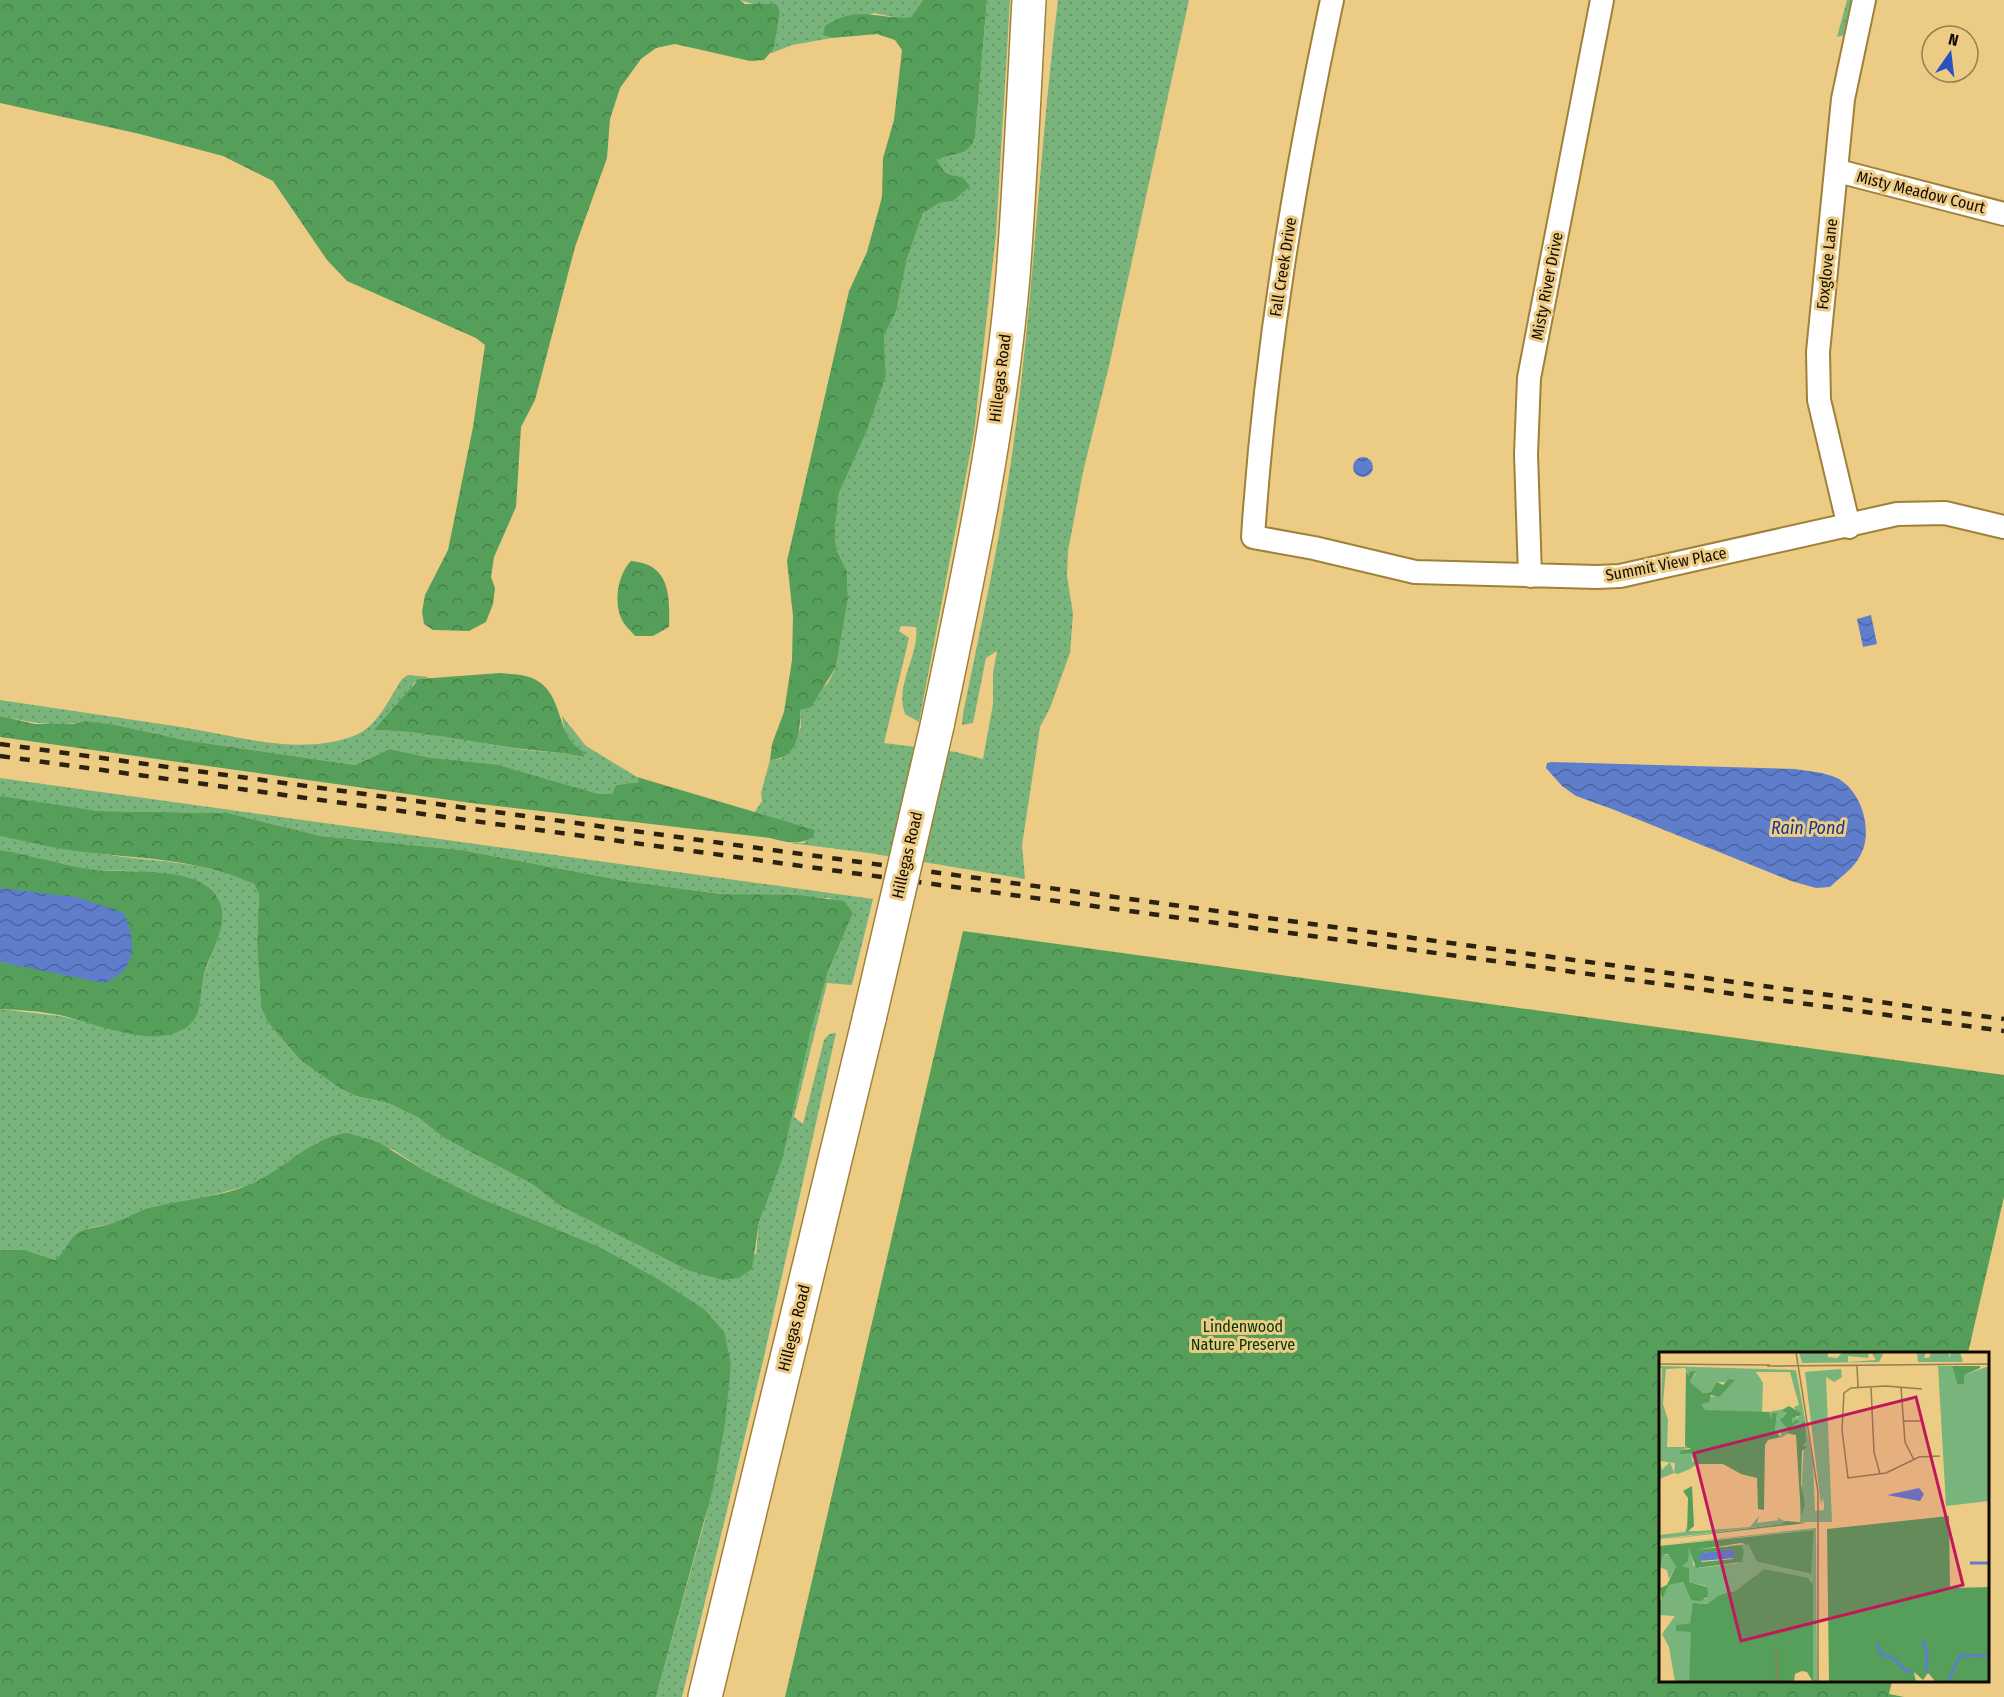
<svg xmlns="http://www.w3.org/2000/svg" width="2004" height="1697" font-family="'Fira Sans Condensed',sans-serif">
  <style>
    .grass { fill: url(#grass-dots) }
    .forest { fill: url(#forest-crowns) }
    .water { fill: url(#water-waves) }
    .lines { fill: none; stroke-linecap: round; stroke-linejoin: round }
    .street-casing { stroke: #a0813a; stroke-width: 26 }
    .primary-casing { stroke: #a0813a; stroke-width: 36 }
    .street { stroke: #fff; stroke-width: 22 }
    .primary { stroke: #fff; stroke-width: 33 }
    .rail { stroke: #2d2110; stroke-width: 4.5; stroke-dasharray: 10 10; stroke-linecap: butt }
    .primary-bridge-casing { stroke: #a0813a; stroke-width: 36; stroke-linecap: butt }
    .primary-bridge { stroke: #fff; stroke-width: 33 }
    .labels { text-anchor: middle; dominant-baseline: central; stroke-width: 6; stroke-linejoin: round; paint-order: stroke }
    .street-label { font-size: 16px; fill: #130a00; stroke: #eccb84 }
    .park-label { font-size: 16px; fill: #003709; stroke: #eccb84 }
    .water-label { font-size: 18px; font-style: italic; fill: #16348e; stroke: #eccb84 }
    .inset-river { fill: none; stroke: #5e7ecb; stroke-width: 3 }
    .inset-road { fill: none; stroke: #957e4f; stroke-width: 1.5 }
    .view { fill: #c2185b; fill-opacity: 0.15; stroke: #c2185b; stroke-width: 3 }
    .inset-edge { fill: none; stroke: #130a00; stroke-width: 3 }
  </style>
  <defs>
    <pattern id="grass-dots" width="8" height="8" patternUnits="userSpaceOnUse" patternTransform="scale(1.5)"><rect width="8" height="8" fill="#78b47b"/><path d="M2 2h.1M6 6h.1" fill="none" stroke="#679969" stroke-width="1.8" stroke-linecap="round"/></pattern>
    <pattern id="forest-crowns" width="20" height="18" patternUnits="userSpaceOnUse" patternTransform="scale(1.5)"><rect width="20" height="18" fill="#569f5b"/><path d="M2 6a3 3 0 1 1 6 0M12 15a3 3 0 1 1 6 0" fill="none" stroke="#468049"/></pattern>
    <pattern id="water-waves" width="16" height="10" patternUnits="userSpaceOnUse" patternTransform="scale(1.5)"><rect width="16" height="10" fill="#5e7ecb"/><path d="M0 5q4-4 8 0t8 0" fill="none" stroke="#4c65a2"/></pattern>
  </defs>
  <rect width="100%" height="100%" fill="#eccb84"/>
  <path class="grass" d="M740 0H923L911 17 898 18 874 13 823 35 832 38 792 45 769 54 774 48 780 12Z
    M987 0H1010L996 233 974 433 919 722 905 714C894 685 920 655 916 627L901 626 899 631 909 638 884 743 956 752 983 759 993 704V673L997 651 986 658 973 723 962 725 963 714C982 620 1003 527 1015 433 1034 289 1040 144 1058 0H1189L1109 366 1083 472 1068 551 1067 576 1073 614 1070 653 1050 708 1040 727 1022 845 1025 879 869 853 790 843H804L814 830 754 813 762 801 761 793 770 760 781 759 801 728 800 710 828 683 836 667 848 599 847 571 836 549 835 529 839 493 867 431 886 376 884 335 896 312 907 259 923 213 940 203 953 201V176L940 168 937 158C954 154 969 157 975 138Z
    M1847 0H1853L1844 35 1837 37Z
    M408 675 429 677 414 683C405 701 388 714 375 730 419 731 462 739 505 747 531 752 557 751 583 757V751C566 743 565 733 562 716L586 746 637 777 639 782 616 785 612 794H598L390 749 355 765 184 740 85 721C57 728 28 722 0 716V700C60 709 121 718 181 727 238 736 301 757 356 735 378 726 390 697 402 679Z
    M0 778 873 899 852 985 827 983 794 1117 803 1124 824 1040 829 1034 836 1033 763 1361 682 1697H656L705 1520 731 1364 725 1333 653 1276 598 1246 482 1199 427 1172 392 1149 317 1142 279 1170 250 1185 188 1202 156 1206 111 1224 89 1228 75 1236 67 1250 55 1260 25 1250H0V1009L60 1016 142 1035 201 996 202 980 219 935 137 871 91 870 0 850V836C47 844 94 854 142 859 183 863 215 866 254 884L259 893 257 943 261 1008 268 1022 300 1060 341 1089 356 1096 388 1103 419 1118 444 1138 532 1184 559 1205 618 1233 756 1254 759 1222 791 1113 810 1034 828 972 853 913 829 898 721 894 625 881 462 850 321 836 228 813 98 811 5 798 0 796Z"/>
  <path class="forest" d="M0 0H740L745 4H776L780 12 774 48 764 60 750 61 675 44 656 48 641 59 620 88 610 119 607 158 575 247 535 400 521 427 516 507 494 557 491 577 495 588 493 604 486 622 469 631 433 630 424 624 422 612 425 595 448 550 473 427 485 345 476 338 347 281 327 260 273 181 223 156 140 134 0 103Z
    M923 0H987L975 138C969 157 954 153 937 159 941 171 949 176 962 177L970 186 953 201 940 203 923 213 907 259 896 312 884 335 886 376 867 431 839 493 835 529 836 549 847 571 848 599 836 667 811 707 800 710C801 732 797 759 770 760L772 744 784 712 792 660 793 616 787 561 849 291 867 252 882 197 883 158 894 120 902 50 895 40 877 34 832 38 823 35 825 26C857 4 878 20 911 17Z
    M631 561C670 564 670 595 669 627L653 636H635C631 631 625 626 622 620 613 603 618 574 631 561Z
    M500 673C510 674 521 674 529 677 567 690 553 736 583 751L584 757C558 751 533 751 507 747 463 740 419 731 374 730L419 679Z
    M0 716 35 724H73L85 721 114 725 184 740 355 765 390 749 432 758 498 765 598 794H612L616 785 639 782 637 777 815 830 813 837C798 846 786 842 770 838L471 803 0 737Z
    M0 796 98 811 228 813 321 836 462 850 625 881 721 894 798 895 844 901 853 913 828 972 810 1034 782 1160 759 1222 752 1269 739 1278 723 1280 690 1271 559 1205 532 1184 444 1138 419 1118 388 1103 356 1096 341 1089 300 1060 268 1022 261 1008 257 943 259 894 254 884C198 858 137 859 77 851 51 848 26 841 0 836Z
    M0 850C30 855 59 864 89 869 124 875 205 862 220 903 228 924 213 949 206 968 196 994 209 1021 175 1033 144 1045 91 1022 59 1015 39 1011 20 1010 0 1009V962L43 969 123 913 0 888Z
    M963 931 2004 1075V1197L1968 1353 1660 1354V1680L1892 1681 1889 1694 1904 1697H785Z
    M347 1133 378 1142 427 1172 482 1199 598 1246 653 1276 704 1309 725 1333 731 1364 725 1424 713 1488 656 1697H0V1250H25L55 1260C65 1252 68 1242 75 1235 85 1227 98 1228 110 1224 126 1219 141 1209 157 1206 188 1199 221 1197 251 1184 286 1169 309 1138 347 1133Z"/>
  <path class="water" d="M1353 467a10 10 0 1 1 20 0a10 10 0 1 1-20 0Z
    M1871 615 1877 644 1863 647 1857 619Z
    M1552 762 1795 769C1807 771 1821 772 1832 776 1860 785 1874 829 1861 854 1854 869 1841 876 1830 887L1816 888 1791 881 1612 809 1576 796 1562 786 1546 768 1547 763Z
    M0 888 76 897 124 913C136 941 138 971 104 983L0 962Z"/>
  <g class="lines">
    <g class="street-casing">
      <path id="street" d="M1332 0C1294 179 1265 354 1253 537L1314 548 1415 572 1597 577 1620 576 1897 514 1945 513 2004 527
        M1838 171 2004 214
        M1849 527 1819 400 1818 352 1843 99 1864 0
        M1530 576 1526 454 1529 378 1602 0"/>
    </g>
    <g class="primary-casing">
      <path id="primary" d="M937 726C968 578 1000 428 1013 276 1020 184 1024 92 1029 0
        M705 1697 870 1015"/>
    </g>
    <use href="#street" class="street"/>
    <use href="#primary" class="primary"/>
    <path class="rail" d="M0 744 2004 1019
      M0 756 2004 1031"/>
    <g class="primary-bridge-casing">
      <path id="primary-bridge" d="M870 1015 937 726"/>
    </g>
    <use href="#primary-bridge" class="primary-bridge"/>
  </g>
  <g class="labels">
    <g class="street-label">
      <text transform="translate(1921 192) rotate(14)">Misty Meadow Court</text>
      <text transform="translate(1827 264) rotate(-84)">Foxglove Lane</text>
      <text transform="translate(1283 267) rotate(-81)">Fall Creek Drive</text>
      <text transform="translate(1547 286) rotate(-79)">Misty River Drive</text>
      <text transform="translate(1000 378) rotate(-83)">Hillegas Road</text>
      <text transform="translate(1666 564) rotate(-11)">Summit View Place</text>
      <text transform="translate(907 855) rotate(-77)">Hillegas Road</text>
      <text transform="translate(794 1328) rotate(-76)">Hillegas Road</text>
    </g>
    <g class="park-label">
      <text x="1243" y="1326">Lindenwood<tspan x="1243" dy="18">Nature Preserve</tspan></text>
    </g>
    <g class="water-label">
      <text x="1808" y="828">Rain Pond</text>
    </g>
  </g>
  <g transform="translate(1659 1352)">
    <rect width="330" height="330" fill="#eccb84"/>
    <path d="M140 0H169V5L178 6 184 0H210L209 6 189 4V10L217 8 212 0 224 2 220 10 143 11ZM258 0H267L265 6H270L272 0H290V6L292 0H301L304 10H259ZM0 14 137 18 154 111 156 159 165 158V151L163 146 162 154 146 20 182 17 183 25 175 30 167 25 173 170H141L146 70 122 86V80L116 79 118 61H113V69L110 60 125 57 128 62 123 65 134 73 133 67 140 65 135 55 140 53 131 20H97L104 31 103 61 33 58 32 53 38 46 34 42 41 46 60 44 72 31 60 30 52 40 44 41 31 30 37 21 30 24 26 16 7 17 4 52 9 68 8 95H32L22 98 32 101 33 109 38 112 31 117 19 122 15 121 16 111 1 109 3 118 11 110 15 121 0 127 3 17ZM279 14H293L298 32H305V23L330 14V149L287 154ZM100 164 98 171 120 168 117 165 128 170 123 172 0 187V183L26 180 28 175V179H40L91 175ZM157 176 158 330H154L152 228 105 217 76 239 60 243 48 252 38 251 31 271 17 273 32 280 33 286 30 330H16L10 295 3 282 16 264 0 263V251L10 233 24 230 32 248 47 247V234L30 230V216L23 215 28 197 33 199 34 213 40 216 80 211 85 198 82 193 37 196 88 192 98 210 151 222 155 178 0 193ZM4 203H13L17 214 10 227 8 218 0 215Z" fill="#78b47b"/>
    <path d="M293 14H321V16L305 23V32H298ZM27 19 30 24V20L37 19 31 30 44 41 52 40 58 30 64 33 70 27 76 28 60 45 52 43 50 50 42 52 46 58 110 60 113 68V61H118L116 79 122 85 109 88 106 93 105 158 99 157 98 126 82 122 64 112H36L32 101 21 102 22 98 32 97 26 94ZM130 54 143 62 133 67 134 72 136 68 141 69 129 77 121 68 128 61 123 58ZM146 69 147 90 144 93 148 95 143 99 142 132 146 152 142 164 137 83 127 81ZM33 134 35 174 28 180 29 146 24 139ZM290 164 291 236 330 235V330H277L269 321 264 328 255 320 257 330H170L168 177ZM127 169 148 171 0 188 123 172ZM155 178 152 222 98 210 89 193 82 191 36 198 82 193 85 198 83 210 37 216 30 196 29 209 23 214 30 216V230L48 235 49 244 42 249 32 248 24 230 10 233 3 247 1 236 8 233 17 214 9 202 4 203 1 214 0 194ZM74 198V207L42 210 43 201ZM105 217 149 226 154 232V330L148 320 143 319 136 322 135 330H30L32 280 17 279V273L31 271 34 251 48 252 60 243 76 239Z" fill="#569f5b" fill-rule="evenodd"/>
    <path d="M260 136 265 142 261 149 228 143ZM69 198H74L76 206 40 209 42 201Z" fill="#5e7ecb"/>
    <path class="inset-river" d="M311 211H330M263 289 268 299 267 321M218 292 223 303 232 305 247 319H254M289 330 301 303 330 304"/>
    <path class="inset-road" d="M137 0 159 140V330M0 12 111 13M108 14 330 12M198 14 199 35M212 35 215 100 221 122M242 35 246 90 255 108M263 37 227 34 192 36 185 41 183 78 189 126 227 121 260 105 281 104M244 69H264M117 296 118 330"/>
    <path class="view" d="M257 45 304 233 82 289 35 101Z"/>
    <rect width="330" height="330" class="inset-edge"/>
  </g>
  <g transform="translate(1950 54) rotate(14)"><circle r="28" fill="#eccb84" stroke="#957e4f" stroke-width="1.5"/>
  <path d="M0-4.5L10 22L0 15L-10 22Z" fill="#2a51c0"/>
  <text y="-9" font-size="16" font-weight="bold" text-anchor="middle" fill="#130a00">N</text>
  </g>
</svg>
